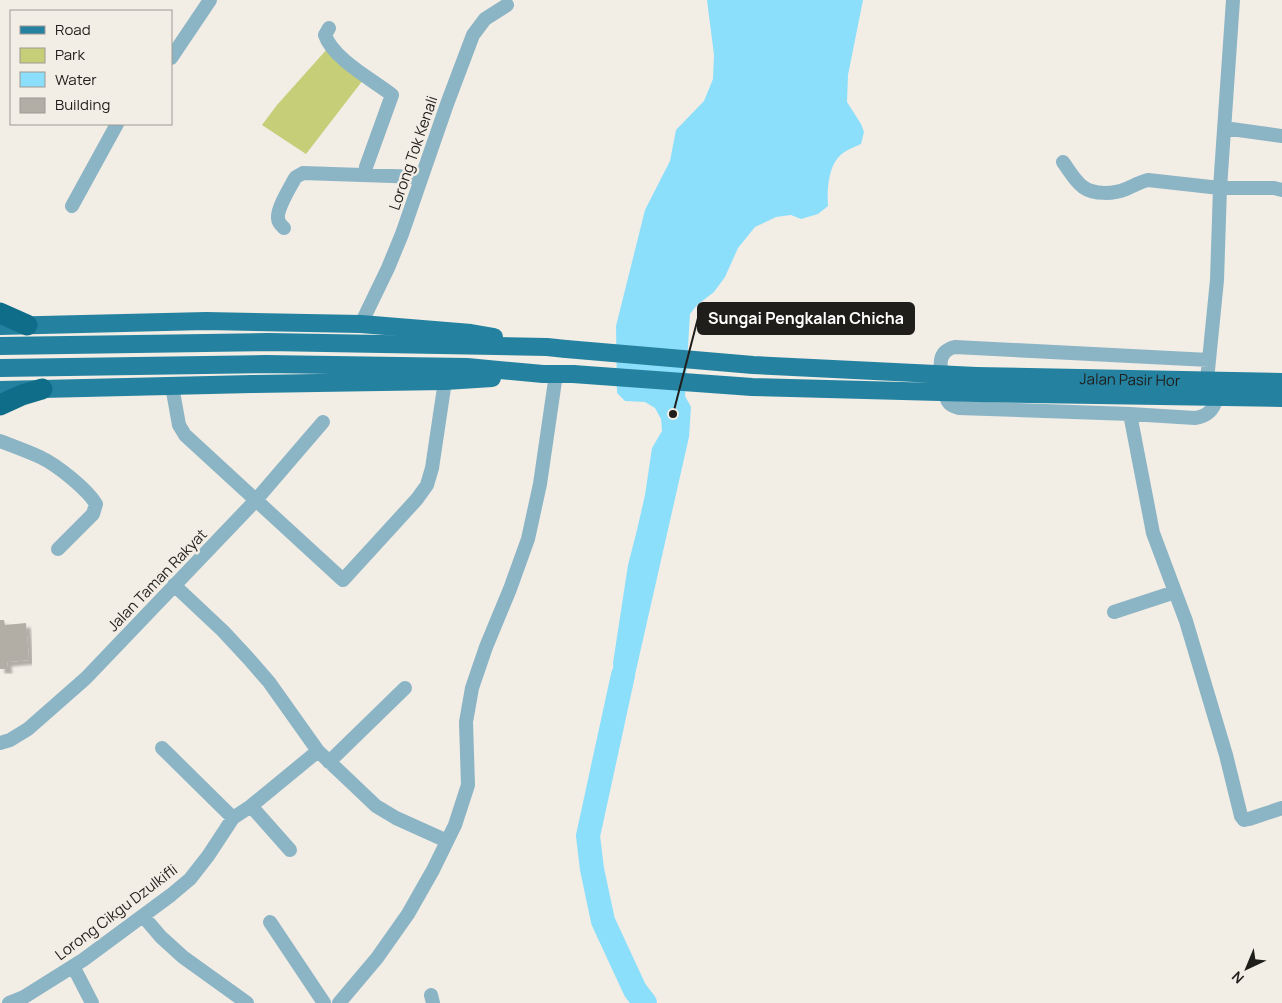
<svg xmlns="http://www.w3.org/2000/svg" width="1282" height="1003" font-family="Manrope,sans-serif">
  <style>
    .green { fill: #c6ce77 }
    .water { fill: #8cdffb }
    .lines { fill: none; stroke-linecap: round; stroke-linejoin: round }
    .river { stroke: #8cdffb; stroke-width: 24 }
    .building { fill: #b2ada5; filter: url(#shadow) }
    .minor { stroke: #8bb4c5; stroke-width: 14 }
    .major { stroke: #2482a0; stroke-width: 18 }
    .highway { stroke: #106d89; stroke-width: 21 }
    .major-bridge { stroke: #2482a0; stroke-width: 18 }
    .labels { text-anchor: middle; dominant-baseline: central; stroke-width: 5; stroke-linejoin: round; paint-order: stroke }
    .street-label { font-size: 15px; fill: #201e1b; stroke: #f2ede5 }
    .leader { fill: none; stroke: #201e1b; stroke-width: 2 }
    .callout-dot { fill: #201e1b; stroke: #f2ede5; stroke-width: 2 }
    .callout { fill: #201e1b; stroke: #201e1b; stroke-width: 2 }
    .callout-label { font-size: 16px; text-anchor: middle; font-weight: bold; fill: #fff }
  </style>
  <defs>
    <filter id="shadow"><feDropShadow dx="4.5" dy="4.5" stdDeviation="1" flood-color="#0004"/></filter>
  </defs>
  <rect width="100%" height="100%" fill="#f2ede5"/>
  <path class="green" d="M328 48 363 80 306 154 262 125 277 105Z"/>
  <path class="water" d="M707 0H863L848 75 847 102 861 124 864 132 861 144C852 148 843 151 837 159 828 171 827 191 828 206L818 214 801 219 791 215 776 217 755 227 738 248 725 277 714 292 697 305 690 314 685 396 691 407 689 437 632 688 617 710 613 663 628 565 637 530 645 495 652 448 662 431 661 419 655 408 645 402 625 401 617 393 616 326 645 210 670 161 676 130 704 101 713 79 714 55Z"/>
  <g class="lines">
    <path class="river" d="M623 675 588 836 592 869 603 921 635 990 645 1003"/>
  </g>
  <path class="building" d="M0 620H4L5 625 26 623 29 660 7 662 8 669H0Z"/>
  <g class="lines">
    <path class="minor" d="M329 28 325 35C333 59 373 80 392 95L366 167 365 175
      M171 58 210 0
      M1224 128 1282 136
      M1063 162C1069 170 1074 180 1083 187 1094 195 1114 194 1126 189 1133 186 1140 182 1148 180L1220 188H1274L1282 190
      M72 206 117 124
      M284 228C281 225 278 223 278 218 277 209 289 189 294 180L296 177 303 173 421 177
      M361 324 388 268 402 234 447 104 473 35 485 19 507 5
      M1209 360 955 347C935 352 941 368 943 384 944 390 945 398 949 403 952 406 955 407 959 408L1130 414 1195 418C1208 416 1213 410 1217 398
      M1207 380 1217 280 1220 188 1233 0
      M172 386 179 425 185 435 343 580 417 499 427 485 432 468 445 381
      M1130 414 1153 533 1186 621 1226 755 1241 816 1244 820 1249 819 1282 808
      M0 441C13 446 27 451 40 457 57 465 87 489 96 504L93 514 58 549
      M174 585 223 631 249 659 269 682 318 751 356 787 376 806 396 818 447 841
      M1114 612 1175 592
      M0 743 10 740 28 729 86 678 256 500 323 422
      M162 748 233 818
      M329 762 405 688
      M251 806 290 850
      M143 916 161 937 183 957 247 1003
      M270 922 324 1003
      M73 966 92 1003
      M431 995 433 1003
      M9 1003 24 997 83 960 171 895 190 879 208 856 233 818 251 806 318 751
      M339 1003 377 958 408 914 433 870 455 825 468 785 466 722 472 688 486 647 510 589 528 539 540 484 556 374"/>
    <g class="major">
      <path d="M0 326 206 321 361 324 471 333 494 337"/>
      <path d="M0 346 268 342 547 347 566 349"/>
      <path d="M0 368 266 364 467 367 543 374H573"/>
      <path id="s1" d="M976 376 1282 382"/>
      <path d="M0 390 252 384 445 381 492 378"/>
      <path d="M977 393 1282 398"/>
    </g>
    <path class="highway" d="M0 313 27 325
      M0 405 22 395 42 389"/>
    <path class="major-bridge" d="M566 349 753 365 976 376
      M573 374 752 387 977 393"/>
  </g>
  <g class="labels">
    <g class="street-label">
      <text transform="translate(413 153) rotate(-71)">Lorong Tok Kenali</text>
      <text stroke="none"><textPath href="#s1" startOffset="154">Jalan Pasir Hor</textPath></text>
      <text transform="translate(157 580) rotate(-46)">Jalan Taman Rakyat</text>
      <text transform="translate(116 912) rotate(-37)">Lorong Cikgu Dzulkifli</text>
    </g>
  </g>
  <path class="leader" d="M673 414L698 318"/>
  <circle class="callout-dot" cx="673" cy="414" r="5"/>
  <rect class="callout" x="698" y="303" width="216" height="31" rx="5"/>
  <g class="callout-label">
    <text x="806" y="324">Sungai Pengkalan Chicha</text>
  </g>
  <rect x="10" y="10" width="162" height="115" fill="#f2ede5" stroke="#9e9a94"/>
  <rect x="20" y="26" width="25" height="8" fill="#2482a0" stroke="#9e9a94"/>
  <text x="55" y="35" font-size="15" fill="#201e1b">Road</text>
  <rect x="20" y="48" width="25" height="15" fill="#c6ce77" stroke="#9e9a94"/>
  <text x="55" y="60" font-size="15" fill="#201e1b">Park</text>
  <rect x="20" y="72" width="25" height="15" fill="#8cdffb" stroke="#9e9a94"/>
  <text x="55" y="85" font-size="15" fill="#201e1b">Water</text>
  <rect x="20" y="98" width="25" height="15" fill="#b2ada5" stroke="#9e9a94"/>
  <text x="55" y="110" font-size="15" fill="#201e1b">Building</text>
  <g transform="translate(1247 968) rotate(224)" stroke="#f2ede5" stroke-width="4" paint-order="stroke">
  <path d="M0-4L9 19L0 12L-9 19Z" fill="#201e1b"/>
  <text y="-8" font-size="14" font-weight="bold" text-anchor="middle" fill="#201e1b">N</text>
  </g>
</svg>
